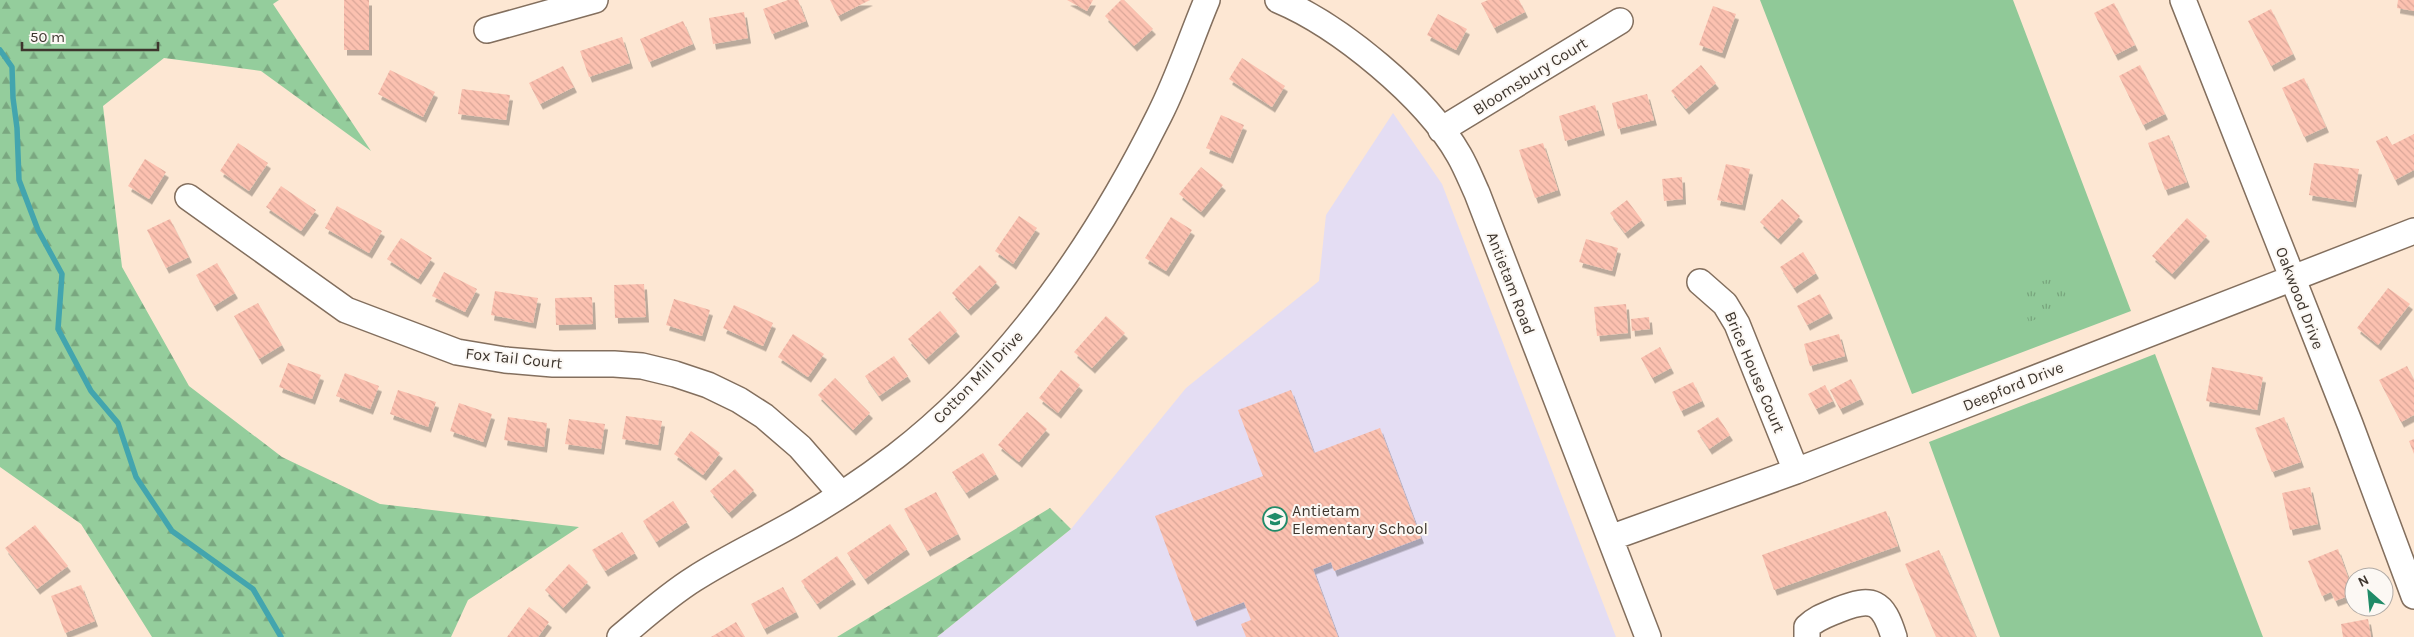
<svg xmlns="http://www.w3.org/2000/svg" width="2414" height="637" font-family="Karla,sans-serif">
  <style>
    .education { fill: #e4ddf3 }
    .grass { fill: #90c998 }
    .forest { fill: url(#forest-firs) }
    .park { fill: url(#park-tufts) }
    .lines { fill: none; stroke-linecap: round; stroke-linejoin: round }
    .stream { stroke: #43a5ae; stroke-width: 5.5 }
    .building { fill: url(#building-back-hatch); filter: url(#shadow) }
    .minor-casing { stroke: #836f5e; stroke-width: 28 }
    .minor { stroke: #fff; stroke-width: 25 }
    .labels { text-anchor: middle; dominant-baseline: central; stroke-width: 4; stroke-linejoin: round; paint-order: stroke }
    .street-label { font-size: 16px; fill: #3e362e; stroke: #fcf8f4 }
    .poi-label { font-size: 16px; fill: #3e362e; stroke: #fcf8f4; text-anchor: start }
  </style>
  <defs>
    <pattern id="forest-firs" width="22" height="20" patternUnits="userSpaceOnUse" patternTransform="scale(1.25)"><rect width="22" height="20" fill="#94cd9c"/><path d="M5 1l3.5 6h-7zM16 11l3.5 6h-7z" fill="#7aa780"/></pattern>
    <pattern id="park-tufts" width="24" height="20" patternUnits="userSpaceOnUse" patternTransform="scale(1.25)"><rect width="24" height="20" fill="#90c998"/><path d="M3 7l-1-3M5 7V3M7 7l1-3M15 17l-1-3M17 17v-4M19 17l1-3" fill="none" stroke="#77a47c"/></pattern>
    <pattern id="building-back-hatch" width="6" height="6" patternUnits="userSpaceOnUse" patternTransform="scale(1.25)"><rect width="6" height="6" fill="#fcc1b0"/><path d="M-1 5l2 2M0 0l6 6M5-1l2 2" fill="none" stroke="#d9a698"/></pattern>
    <filter id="shadow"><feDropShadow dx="3" dy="5.5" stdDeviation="0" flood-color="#0004"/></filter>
  </defs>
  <rect width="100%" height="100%" fill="#fde7d3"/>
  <path class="education" d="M1393 113 1442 184 1616 637H937L1071 529 1186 388 1319 281 1326 215Z"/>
  <path class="grass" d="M1760 0H2013L2131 311 1912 394Z
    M2155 354 2263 637H2000L1929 442Z"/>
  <path class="forest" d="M0 0H279L273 4 371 151 261 71 164 58 103 106 122 267 189 386 282 457 380 504 579 527 468 600 451 637H152L81 524 0 467Z
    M1050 508 1071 529 937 637H837Z"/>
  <path class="park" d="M2059 276 2070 306 2029 322 2015 290Z"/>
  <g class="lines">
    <path class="stream" d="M0 50 12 67 13 98 17 128 19 180 38 230 62 274 58 329 91 391 118 423 136 477 172 531 253 589 281 637"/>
  </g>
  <path class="building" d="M344 0H369V50H344Z
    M788 0H798L806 21 772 34 763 9Z
    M830 0H870L838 16Z
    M1067 0H1093L1087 11Z
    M1121 0H1124L1153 29 1134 46 1105 16Z
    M1488 0H1519L1525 12 1494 28 1481 3Z
    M2398 0H2414V11L2397 8Z
    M2114 3 2135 45 2115 55 2094 13Z
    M1713 6 1736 14 1722 53 1699 45Z
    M2271 9 2293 54 2271 66 2248 21Z
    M744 12 748 38 713 44 709 18Z
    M1438 14 1467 29 1456 50 1427 35Z
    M683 21 693 44 649 62 640 39Z
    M622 37 630 63 589 77 580 51Z
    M1242 58 1285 86 1272 107 1229 79Z
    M1701 65 1716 83 1686 109 1671 91Z
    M2140 65 2165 114 2143 125 2119 76Z
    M563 66 574 87 540 104 529 83Z
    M390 70 435 92 423 117 378 94Z
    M2304 78 2326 127 2304 137 2282 88Z
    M462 89 510 95 506 120 458 114Z
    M1647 94 1654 120 1618 129 1612 103Z
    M1595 105 1602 130 1565 141 1559 116Z
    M1221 115 1244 125 1230 158 1206 148Z
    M2414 134V170L2395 180 2376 141 2387 136 2392 145Z
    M2169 135 2187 182 2165 190 2148 143Z
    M238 143 268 163 249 191 220 171Z
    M1543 143 1558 190 1535 198 1519 150Z
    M145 159 166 172 149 199 128 186Z
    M2314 163 2359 169 2353 202 2309 195Z
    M1726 164 1750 169 1742 205 1717 200Z
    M1201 167 1223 185 1201 212 1179 194Z
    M1682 177 1683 199 1664 201 1662 179Z
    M281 186 316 210 301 231 266 207Z
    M1782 199 1800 216 1778 239 1760 222Z
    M1627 200 1642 220 1625 233 1610 213Z
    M337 206 382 231 369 253 325 228Z
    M1019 216 1037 228 1013 264 995 251Z
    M1171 217 1192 230 1166 271 1145 258Z
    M2187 218 2207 236 2172 274 2152 256Z
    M170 219 189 257 166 268 147 230Z
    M401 238 432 258 418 279 387 259Z
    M1586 239 1618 248 1612 271 1579 262Z
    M1803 252 1816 273 1794 288 1780 267Z
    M217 263 235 293 214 306 196 275Z
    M980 265 997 282 968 310 952 293Z
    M444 272 477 289 465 312 432 296Z
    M644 284 646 317 615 318 614 285Z
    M2388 288 2410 304 2378 345 2357 328Z
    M495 291 538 298 533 323 491 315Z
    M1820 294 1830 313 1807 325 1797 306Z
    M592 297 593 324 556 325 555 298Z
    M674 299 710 310 702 336 666 325Z
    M258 303 282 345 259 359 234 316Z
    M1626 304 1628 333 1597 336 1594 307Z
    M734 305 773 323 763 346 723 328Z
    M940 311 957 331 926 359 908 339Z
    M1106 316 1125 333 1092 368 1074 352Z
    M1649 317 1650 329 1632 331 1631 319Z
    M793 334 824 354 808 377 778 357Z
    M1839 334 1845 356 1810 366 1804 344Z
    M1660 347 1671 368 1652 378 1641 358Z
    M894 356 908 376 879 396 865 376Z
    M288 363 321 375 312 399 279 387Z
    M2407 366 2414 380V415L2401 422 2379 380Z
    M2212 367 2263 377 2257 410 2206 401Z
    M1061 370 1080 385 1058 413 1039 398Z
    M345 373 379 386 370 409 336 396Z
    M835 378 870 413 853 430 818 395Z
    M1851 379 1861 399 1840 409 1830 390Z
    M1693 382 1702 401 1681 411 1672 392Z
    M1825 385 1833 401 1816 409 1808 394Z
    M398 390 436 402 428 427 390 414Z
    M1291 390 1314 453 1380 428 1421 538 1334 571 1331 562 1313 569 1338 637H1246L1241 624 1251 620 1244 602 1194 621 1155 516 1263 476 1238 410Z
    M459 403 492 414 483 442 450 431Z
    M1027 412 1047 429 1019 462 998 445Z
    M626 416 662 421 658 445 622 439Z
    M508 417 547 423 544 447 504 440Z
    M1718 417 1730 435 1709 449 1697 431Z
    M2284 417 2301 462 2272 472 2255 428Z
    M569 419 605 424 601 449 565 444Z
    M691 431 720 453 703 475 674 454Z
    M2414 439V454L2409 441Z
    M983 453 996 474 966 493 952 472Z
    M735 469 754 490 729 513 710 491Z
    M2310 487 2318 524 2290 530 2282 493Z
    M936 492 958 534 927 551 904 509Z
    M673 501 687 522 656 542 643 521Z
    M1886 511 1898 546 1774 590 1762 555Z
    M890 524 907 549 865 579 847 553Z
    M35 525 68 566 37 589 5 548Z
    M622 532 635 553 605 571 592 550Z
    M2338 549 2354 594 2335 601 2331 592 2322 596 2308 561Z
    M1939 550 1976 637H1936L1905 564Z
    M837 556 853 579 817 604 801 581Z
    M569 564 588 582 563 608 545 590Z
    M81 585 95 621 65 633 51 596Z
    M783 587 796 612 764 629 751 604Z
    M529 607 549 622 538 637H507Z
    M2368 619 2371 637H2343L2341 624Z
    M736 622 745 637H711Z"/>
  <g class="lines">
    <g class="minor-casing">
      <path id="minor" d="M1278 0C1340 26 1426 97 1459 155 1466 167 1471 180 1477 193L1648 637
        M2183 0 2350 424 2414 596
        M487 30 595 0
        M1441 130 1620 21
        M188 197 346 310 457 352 505 360 553 364H614L642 366 675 374 708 385 739 400 764 416 800 447 841 494
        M1700 282 1725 304 1737 324 1796 471
        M1610 538 1796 471 2414 231
        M620 637C644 617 667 596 694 579 725 559 759 543 791 525 827 505 863 481 896 456 1011 367 1095 245 1159 116 1178 79 1191 38 1207 0
        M1807 637V627C1816 618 1826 615 1838 610 1873 596 1883 601 1894 637"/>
    </g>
    <use href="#minor" class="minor"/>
  </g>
  <defs>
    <g id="school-ring" transform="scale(1.25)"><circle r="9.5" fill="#fcf8f4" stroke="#208b68" stroke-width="1.5"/><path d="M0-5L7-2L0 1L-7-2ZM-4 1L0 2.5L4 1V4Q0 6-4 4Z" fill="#208b68"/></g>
  </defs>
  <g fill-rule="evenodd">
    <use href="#school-ring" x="1275" y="519"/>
  </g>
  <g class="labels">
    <g class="street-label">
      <text transform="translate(1530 76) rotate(-32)">Bloomsbury Court</text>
      <text transform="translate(1511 283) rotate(69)">Antietam Road</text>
      <text transform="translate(2300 298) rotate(69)">Oakwood Drive</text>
      <text transform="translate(514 358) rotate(6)">Fox Tail Court</text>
      <text transform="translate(1755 372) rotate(67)">Brice House Court</text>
      <text transform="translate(978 377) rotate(-46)">Cotton Mill Drive</text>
      <text transform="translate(2013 386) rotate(-22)">Deepford Drive</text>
    </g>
    <g class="poi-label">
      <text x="1292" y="510">Antietam<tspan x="1292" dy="18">Elementary School</tspan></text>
    </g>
  </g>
  <g transform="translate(2369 592) rotate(333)"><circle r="24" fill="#fcf8f4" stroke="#b0aaa5"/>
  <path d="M0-4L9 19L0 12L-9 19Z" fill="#208b68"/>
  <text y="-8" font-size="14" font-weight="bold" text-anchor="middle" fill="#3e362e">N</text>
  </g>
  <path d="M22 42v8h136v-8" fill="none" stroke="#3e362e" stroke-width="2.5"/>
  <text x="30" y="42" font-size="15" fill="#3e362e" stroke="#fcf8f4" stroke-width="4" paint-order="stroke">50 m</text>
</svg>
